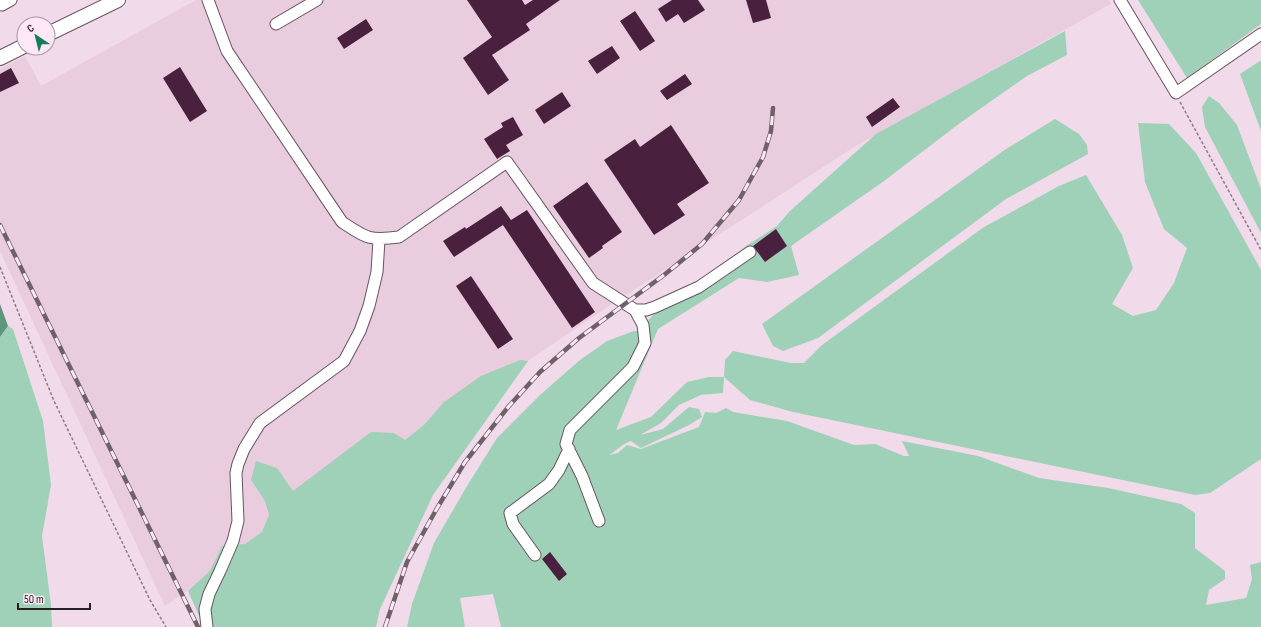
<svg xmlns="http://www.w3.org/2000/svg" width="1261" height="627" font-family="'Sofia Sans Condensed',sans-serif">
  <style>
    .built { fill: #eaccdf }
    .green { fill: #9ed1b7 }
    .water { fill: #5d967b }
    .building { fill: #49213e }
    .lines { fill: none; stroke-linecap: round; stroke-linejoin: round }
    .minor-casing { stroke: #685561; stroke-width: 13 }
    .major-casing { stroke: #685561; stroke-width: 16 }
    .path { stroke: #8c7c86; stroke-width: 1.5; stroke-dasharray: 3 2; stroke-linecap: butt }
    .minor { stroke: #fff; stroke-width: 11 }
    .major { stroke: #fff; stroke-width: 14 }
    .rail-casing { stroke: #6f616a; stroke-width: 4.5 }
    .rail { stroke: #fee7f6; stroke-width: 3; stroke-dasharray: 9; stroke-linecap: butt }
  </style>
  <rect width="100%" height="100%" fill="#f1dae9"/>
  <path class="built" d="M196 0H1109L1111 4 854 147 609 306 165 606 0 251V69L25 56 41 86Z"/>
  <path class="green" d="M1138 0H1261V24L1187 78Z
    M1065 31 1067 55 1027 76 960 123 884 181 791 246 799 275 767 282 739 278 658 329 616 430 651 417 687 382 709 377H724L725 360 733 351 791 363H804L822 345 984 227 1059 186 1086 175 1122 235 1133 268 1112 304 1133 316 1156 310 1174 283 1187 248 1164 229 1145 182 1138 123 1169 124 1196 153 1261 270V459L1210 493 1195 495 793 412 750 400 724 377 723 393 701 395 679 405 661 423 640 435 663 429 689 407 699 409 702 417 689 425 641 448 631 441C623 443 616 451 609 455L618 453 627 445 641 449 699 427 705 412 716 413 726 408 733 412 787 421 854 445 875 444 904 456H909L902 441 978 456 1039 478 1108 488 1181 504 1195 513V548L1225 571V579L1209 590 1206 605 1246 598 1252 579 1250 565 1261 562V627H501L493 594 460 598 465 627H407L412 604 434 543 467 486 497 438 540 395 580 360 607 341 634 331H639L668 298 721 267 746 246 777 226 790 211 876 134Z
    M1260 61 1261 62V131L1240 74Z
    M1209 96 1219 103 1237 125 1261 189V233L1205 127 1202 107Z
    M1055 119 1079 134 1087 145 1088 154 1006 199 818 338 783 351 773 346 762 324 1006 149Z
    M8 326 13 329 43 421 51 485 42 536 51 605 52 627H0V337Z
    M520 360 528 361 433 495 380 609 376 627H204L188 591 210 571 222 546 245 544 262 532 269 515 265 501 251 480 256 461 277 468 293 491 371 432 394 433 405 440 424 425 444 402 481 376Z"/>
  <path class="water" d="M0 304 8 326 0 337Z"/>
  <path class="building" d="M467 0H522L525 5 533 0H560L526 24 530 30 492 55 509 80 488 95 463 58 492 37Z
    M672 0H698L705 10 684 23 678 14 666 22 658 9Z
    M746 0H766L771 18 753 23Z
    M635 11 655 41 640 51 620 21Z
    M366 19 373 30 344 49 337 38Z
    M612 46 620 58 597 74 588 61Z
    M180 67 207 111 190 122 163 78Z
    M11 68 19 83 0 92V74Z
    M685 74 692 84 667 100 660 91Z
    M562 92 571 106 544 124 535 110Z
    M893 98 900 107 872 127 866 117Z
    M513 117 523 135 506 145 510 151 497 159 484 139 503 127 501 123Z
    M671 125 709 183 677 204 685 215 654 235 604 160 635 139 640 147Z
    M587 182 622 232 602 246 603 248 589 258 553 206Z
    M501 206 511 220 527 210 595 312 572 328 503 225 454 257 443 241 465 227 466 229Z
    M776 229 787 246 765 262 753 246Z
    M471 276 513 339 498 349 456 286Z
    M550 552 567 574 559 581 542 559Z"/>
  <g class="lines">
    <g class="minor-casing">
      <path id="minor" d="M208 0 227 51 342 222C366 238 369 241 399 237L507 162 593 283 635 310H646L655 307 699 287 750 252
        M1120 0 1176 93 1261 34
        M2 5 11 0
        M276 24 317 0
        M599 521 582 476 566 444 570 430 633 367 645 343 643 325 635 310
        M535 555 513 524 510 513 549 484 559 470 569 449
        M207 627 205 609 209 594 220 571 233 541 238 521 236 473 238 464 244 449 260 423 344 361 360 331 369 306 377 272 379 240"/>
    </g>
    <g class="major-casing">
      <path id="major" d="M48 34 118 0
        M0 58 24 46"/>
    </g>
    <path class="path" d="M1180 102 1261 250
      M0 267 54 401 150 600 166 627"/>
    <use href="#minor" class="minor"/>
    <use href="#major" class="major"/>
    <g class="rail-casing">
      <path id="rail" d="M0 225 198 627
        M385 627 407 562 436 510 465 462 509 406 540 372 579 338 664 275 702 244 739 200 763 157 771 131 773 108"/>
    </g>
    <use href="#rail" class="rail"/>
  </g>
  <g transform="translate(36 36) rotate(325)"><circle r="19" fill="#fee7f6" stroke="#a897a2"/>
  <path d="M0-3L7 15L0 10L-7 15Z" fill="#157d58"/>
  <text y="-6" font-size="11" font-weight="bold" text-anchor="middle" fill="#281f25">С</text>
  </g>
  <path d="M18 603v6h72v-6" fill="none" stroke="#281f25" stroke-width="2"/>
  <text x="24" y="603" font-size="12" fill="#281f25" stroke="#fee7f6" stroke-width="3" paint-order="stroke">50 m</text>
</svg>
